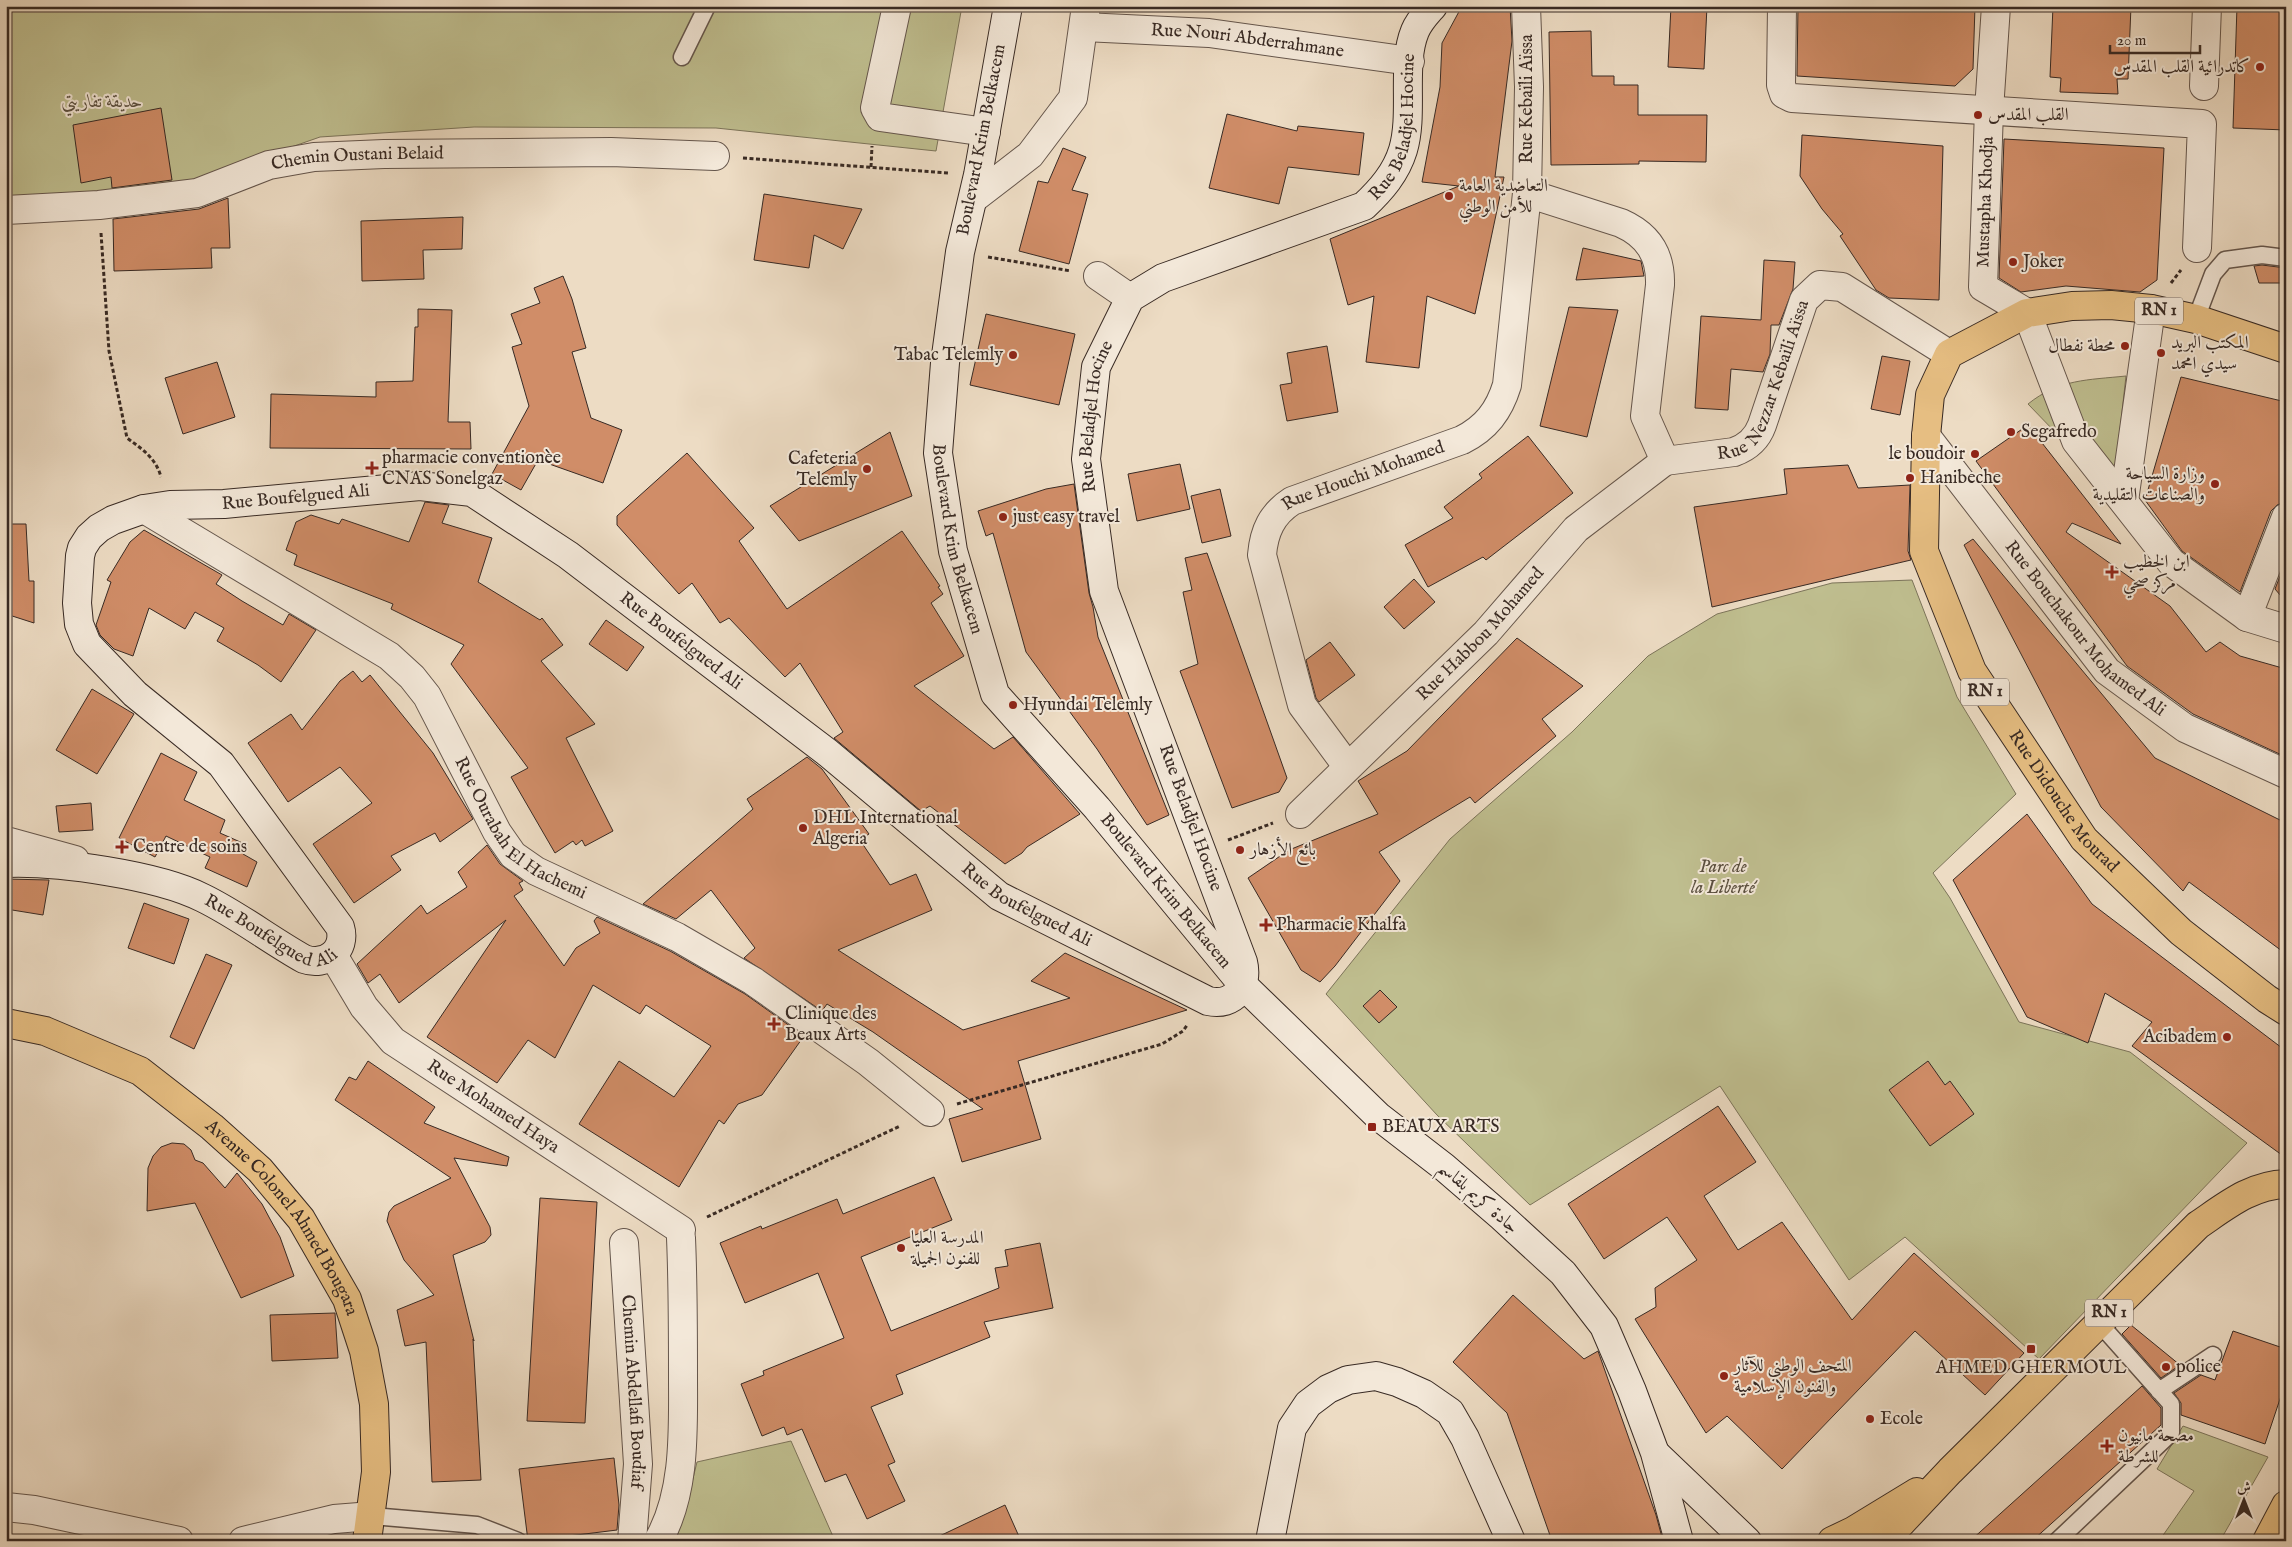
<svg xmlns="http://www.w3.org/2000/svg" width="2292" height="1547" font-family="'IM FELL English',Amiri,serif">
  <style>
    .green { fill: #bfbe8f; stroke: #7c745a }
    .building { fill: #d08d68; stroke: #382a24 }
    .lines { fill: none; stroke-linecap: round; stroke-linejoin: round }
    .lane-casing { stroke: #65564c; stroke-width: 19 }
    .street-casing { stroke: #65564c; stroke-width: 30 }
    .secondary-casing { stroke: #382a24; stroke-width: 30 }
    .primary-casing { stroke: #382a24; stroke-width: 30 }
    .path { stroke: #382a24; stroke-width: 3; stroke-dasharray: 4 2.5; stroke-linecap: butt }
    .lane { stroke: #f3e8d9; stroke-width: 16 }
    .street { stroke: #f3e8d9; stroke-width: 28 }
    .secondary { stroke: #f3e8d9; stroke-width: 28 }
    .primary { stroke: #e6be82; stroke-width: 28 }
    .poi-dot { fill: #8f2418; stroke: #f3e8d9; stroke-width: 2 }
    .labels { text-anchor: middle; dominant-baseline: central; stroke-width: 4; stroke-linejoin: round; paint-order: stroke }
    .shield { fill: #f3e8d9; stroke: #70635a; stroke-width: 1 }
    .shield-label { font-size: 16px; font-weight: bold; fill: #382a24 }
    .street-label { font-size: 18px; fill: #382a24; stroke: #f3e8d9 }
    .poi-label { font-size: 18px; fill: #382a24; stroke: #f3e8d9; text-anchor: start }
    .park-label { font-size: 18px; font-style: italic; fill: #5a4f3f; stroke: #f3e8d9 }
  </style>
  <rect width="100%" height="100%" fill="#eddcc4"/>
  <filter id="stains"><feTurbulence type="fractalNoise" baseFrequency=".004" numOctaves="4"/><feColorMatrix values="0 0 0 0 .2 0 0 0 0 .09 0 0 0 0 .02 0 0 0 .5 -.17"/></filter>
  <radialGradient id="worn" r=".72"><stop offset=".6" stop-color="#630" stop-opacity="0"/><stop offset="1" stop-color="#630" stop-opacity=".3"/></radialGradient>
  <path class="green" d="M6 6H962L936 151 716 128 474 127 320 137 203 178 105 198 6 203Z
    M2126 376 2113 492 2028 404C2059 379 2088 380 2126 376Z
    M1912 580 1957 697 2016 794 1933 873 1950 898 2019 1022 2130 1052 2247 1143 2039 1359 1905 1237 1849 1280 1720 1086 1530 1205 1437 1115 1326 994 1450 839 1572 732 1648 656 1717 614 1832 583Z
    M2183 1426 2268 1457 2220 1541H2159L2194 1491 2157 1469Z
    M791 1441 835 1541H666L689 1495 697 1462Z"/>
  <path class="building" d="M1462 6H1510L1512 41 1495 177H1504L1475 314 1427 296 1419 368 1366 362 1374 296 1348 305 1330 239 1459 186 1422 182 1440 87 1442 43Z
    M1671 6H1707L1704 69 1668 67Z
    M1798 6H1975L1973 69 1955 86 1797 76Z
    M2053 6H2131L2128 79H2117L2118 94 2060 92 2061 78 2050 77Z
    M2237 6H2286V130L2233 128Z
    M1591 31 1592 76H1614V85H1638V115H1707L1706 162 1639 161V164L1551 165 1549 32Z
    M161 108 172 180 112 188 111 177 81 183 73 125Z
    M1227 114 1297 131 1298 126 1364 133 1359 175 1288 167 1279 204 1209 188Z
    M1802 135 1943 146 1939 300 1889 298 1876 290 1840 236 1843 234 1822 209 1800 176Z
    M2004 139 2164 148 2157 280 2140 292 2066 286 2021 292 1999 278Z
    M1063 148 1086 157 1072 190 1088 194 1069 264 1019 251 1038 181 1048 183Z
    M764 194 862 209 843 249 814 235 809 268 754 260Z
    M228 198 230 248H211L212 268 114 271 113 219 199 209Z
    M463 217 462 249 423 250 424 279 362 281 361 221Z
    M1583 248 1641 261 1644 276 1576 280Z
    M1764 260 1795 262 1793 289 1779 325H1771L1770 354 1763 372 1731 369 1728 410 1695 408 1701 316 1761 320Z
    M2262 265 2286 268V283H2259L2254 266Z
    M563 276 572 299 586 348 572 352 591 418 622 430 603 483 538 460 521 490 492 474 529 406 512 347 522 344 511 314 540 303 534 288Z
    M1569 307 1618 310 1587 437 1540 426Z
    M418 309 452 310 448 422H470L471 449 270 448 271 394 376 397V382L413 381 415 327H418Z
    M986 314 1075 334 1059 405 970 385Z
    M1327 346 1338 412 1287 421 1280 385 1292 383 1287 353Z
    M1882 356 1910 361 1900 415 1871 409Z
    M217 362 235 417 183 434 165 378Z
    M2181 377 2286 402V502L2277 505 2271 511 2240 592 2182 551 2145 500Z
    M2028 425 2121 544 2072 523 2066 532 2170 606 2206 652 2220 642 2240 656 2286 669V757L2193 714 2127 666 1976 461Z
    M890 432 912 496 799 541 770 506Z
    M1528 436 1573 493 1486 560 1483 557 1428 587 1405 545 1453 518 1444 507 1482 478 1479 474Z
    M687 453 754 528 739 541 787 609 902 531 940 586 938 587 943 594 931 603 964 656 914 686 994 749 1013 737 1080 814 1027 847 1022 853 1005 864 930 806 921 811 834 738 843 732 800 663 785 677 729 618 720 623 692 583 679 594 617 525V516Z
    M1180 464 1190 509 1137 521 1128 474Z
    M1848 465 1858 488 1910 485 1908 551 1911 560 1712 607 1694 507 1787 494 1784 469Z
    M1074 484 1089 593 1093 607 1098 637 1169 815 1147 825 1097 749 1026 652 993 533 986 536 978 511 1046 489Z
    M1220 489 1231 536 1202 543 1191 496Z
    M425 502 449 505 442 523 492 538 478 582 540 620 542 618 563 645 541 661 595 724 566 738 613 831 585 846 582 840 576 845 573 841 555 853 511 777 528 768 451 664 464 645 391 609 393 604 294 565 297 555 286 550 296 522 311 515 339 524 342 519 409 542Z
    M6 524H26L29 581H34V623L6 614Z
    M144 530 222 575 216 584 242 601 283 625 289 614 316 630 281 682 258 665 217 641 224 628 195 612 185 629 149 608 133 656 114 649 100 635 96 625 111 582 107 580 130 542Z
    M1973 539 2155 758 2286 823V954L2189 882 2183 891 2101 807 1964 545Z
    M1207 553 1287 778 1279 792 1232 808 1180 671 1198 664 1183 592 1192 590 1185 558Z
    M2286 561V602L2275 589Z
    M1414 579 1435 602 1404 629 1384 607Z
    M606 620 644 647 627 671 589 644Z
    M1517 638 1583 686 1542 719 1556 736 1475 803 1470 797 1379 852 1400 881 1335 966 1320 982 1301 970 1248 878 1289 850 1378 814 1358 781 1407 751Z
    M1330 642 1355 675 1319 702 1316 698 1306 660Z
    M353 671 362 682 370 675 433 753 473 819 440 842 435 833 391 856 401 870 354 903 313 844 372 803 340 767 288 802 248 743 291 714 302 730 340 681Z
    M92 689 134 714 97 774 56 750Z
    M161 753 197 772 184 800 225 820 220 833 247 845 243 854 257 862 247 887 205 868 210 857 166 836 155 857 119 838Z
    M807 757 822 769 869 834 860 840 890 885 916 874 932 910 838 950 963 1030 1070 998 1031 981 1065 953 1187 1010 1018 1061 1041 1139 962 1162 949 1119 983 1109 873 1032 827 1004 822 1011 744 958 755 948 711 890 676 919 643 904 753 809 747 799Z
    M91 803 93 830 59 832 56 806Z
    M2027 814 2092 904 2286 1051V1158L2132 1046 2152 1022 2105 993 2088 1043 2027 1017 1953 880Z
    M487 845 500 864 523 881 519 883 523 890 514 896 564 966 576 948 600 933 594 921 597 917 670 951 745 994 804 1036 762 1095 738 1104 724 1124 719 1120 679 1187 579 1124 619 1061 674 1097 711 1046 646 1005 640 1014 593 985 555 1058 528 1040 497 1083 427 1037 506 920 399 1003 380 974 368 983 357 964 421 905 427 914 467 887 458 872Z
    M6 879 49 880 43 915 6 909Z
    M144 903 189 919 174 964 128 948Z
    M206 954 232 965 194 1049 170 1037Z
    M1380 990 1397 1007 1379 1023 1363 1006Z
    M368 1061 435 1107 424 1123 509 1157 507 1166 454 1158 490 1227 491 1235 485 1242 453 1255 474 1341 473 1339 481 1480 432 1482 426 1342 405 1346 397 1310 434 1295 404 1260 387 1221 389 1212 394 1206 451 1178 335 1100 349 1077 356 1080Z
    M1928 1061 1945 1085 1950 1081 1974 1114 1930 1146 1889 1090Z
    M1718 1106 1756 1162 1704 1196 1738 1250 1782 1222 1852 1320 1914 1253 2024 1353 1985 1395 1915 1331 1782 1469 1727 1416 1706 1433 1635 1319 1656 1307 1655 1288 1697 1260 1667 1217 1604 1259 1568 1204Z
    M172 1143 184 1144 191 1150 195 1160 203 1163 225 1188 237 1173 262 1204 270 1219 280 1237 294 1276 241 1298 195 1203 147 1211 148 1168 153 1156 161 1147Z
    M934 1177 952 1220 861 1257 891 1331 999 1288 995 1268 1008 1266 1005 1250 1040 1243 1053 1308 984 1322 990 1337 896 1375 903 1394 871 1407 895 1462 888 1465 905 1501 867 1519 846 1474 825 1482 802 1429 787 1435 784 1427 762 1436 741 1384 764 1375 763 1371 844 1338 818 1273 745 1303 720 1243 761 1226 762 1229 837 1199 843 1214Z
    M540 1198 597 1202 585 1423 527 1421Z
    M1513 1295 1584 1359 1598 1351 1656 1515 1663 1541H1552L1507 1413 1453 1362Z
    M335 1313 338 1358 272 1361 270 1315Z
    M2131 1325 2180 1365 2161 1378 2122 1334Z
    M2233 1331 2286 1349V1381L2265 1444 2181 1415V1403L2174 1393 2201 1375 2215 1380Z
    M2142 1386 2161 1408V1425L2032 1541H1970Z
    M614 1458 619 1505 617 1530 528 1541 519 1469Z
    M1005 1505 1021 1541H929Z"/>
  <g class="lines">
    <g class="lane-casing">
      <path id="lane" d="M682 57 707 6
        M2196 319 2213 274 2225 260 2262 255 2286 258
        M2159 1391 2213 1355
        M372 1516 477 1525 518 1541
        M2057 1541 2171 1433V1404L2099 1323"/>
    </g>
    <g class="street-casing">
      <g id="street">
        <path d="M897 6 875 108 880 117 986 132"/>
        <path d="M1782 6 1781 85 1784 94 1792 98 2202 124 2197 248"/>
        <path d="M1996 6 1989 110 1983 287 2027 313 2076 441 2171 562 2247 617 2286 629"/>
        <path id="s1" d="M1084 27 1209 33 1410 61"/>
        <path d="M2204 86 2207 6"/>
        <path id="s2" d="M1527 193 1621 223C1648 235 1661 255 1660 285L1645 416 1665 461 1734 452C1748 447 1757 439 1762 425L1804 300 1820 285 1842 287 1949 354"/>
        <path d="M973 199 1030 155 1073 98 1086 6"/>
        <path id="s3" d="M6 210 99 205 197 193 269 165 314 157 384 154 611 152 715 156"/>
        <path d="M1098 276 1130 298"/>
        <path id="s4" d="M1926 436 2107 671 2185 728 2286 774"/>
        <path d="M2124 501 2151 309"/>
        <path id="s5" d="M144 509 389 656 412 677 427 696 497 832 513 855 536 871 677 937 753 981 868 1062 930 1112"/>
        <path d="M2247 617 2286 517"/>
        <path id="s6" d="M1347 766 1302 705 1262 555C1264 531 1272 514 1292 501L1462 440C1486 428 1499 411 1507 385L1527 193 1529 87 1526 6"/>
        <path id="s7" d="M1300 814 1486 633 1576 529 1665 461"/>
        <path d="M6 841 75 860"/>
        <path id="s8" d="M333 955 364 1007 393 1041 681 1230"/>
        <path id="s9" d="M624 1243 638 1464 632 1541"/>
        <path d="M6 1507 34 1510 179 1541"/>
        <path d="M243 1541 334 1519 372 1516"/>
        <path d="M658 1541C686 1493 683 1429 683 1376 683 1330 683 1284 681 1238"/>
      </g>
    </g>
    <g class="secondary-casing">
      <g id="secondary">
        <path id="s10" d="M1008 6 978 175 960 252 945 363 938 453 953 551 995 694 1097 808 1243 985 1378 1116 1444 1167 1502 1217 1563 1273 1604 1326 1632 1391 1655 1453 1679 1541"/>
        <path id="s11" d="M6 863C57 861 158 875 203 898 238 915 270 940 304 959 326 967 347 950 340 927L221 764 135 694 87 644 79 624 77 603 80 556 82 548 89 537 99 528 113 520 144 509 170 505 224 504 420 486 472 492 568 555 828 753 999 896 1208 1001C1234 1007 1249 986 1243 962L1104 591 1086 459 1096 367 1130 298 1163 278 1364 206C1381 190 1396 173 1403 150 1414 113 1401 65 1415 31 1419 21 1426 14 1433 6"/>
        <path d="M1656 1454 1747 1541"/>
        <path d="M1270 1541 1292 1428 1308 1404 1328 1389 1348 1380 1376 1376 1397 1382 1424 1394 1450 1412 1465 1438 1511 1541"/>
      </g>
    </g>
    <g class="primary-casing">
      <g id="primary">
        <path id="s12" d="M2286 349 2196 319 2151 309 2111 305 2072 306 2027 313 1949 354 1930 395 1926 436 1924 551 1972 671 2084 839 2181 932 2267 999 2286 1011"/>
        <path id="s13" d="M6 1023 45 1031 140 1071 212 1127 260 1170 301 1219 347 1299 364 1351 374 1404 376 1472 367 1541"/>
        <path d="M1832 1541 1853 1531 1917 1492"/>
        <path d="M1884 1541 1950 1471 2198 1225C2226 1206 2251 1185 2286 1184"/>
        <path d="M2267 1541 2286 1505"/>
      </g>
    </g>
    <path class="path" d="M743 158 948 173
      M871 167 872 146
      M101 233 109 351 127 438C142 449 156 458 161 477
      M988 257 1071 271
      M2171 283 2181 270
      M1228 840 1273 823
      M957 1104 1162 1044 1183 1031 1188 1024
      M707 1217 900 1126"/>
    <use href="#lane" class="lane"/>
    <use href="#street" class="street"/>
    <use href="#secondary" class="secondary"/>
    <use href="#primary" class="primary"/>
  </g>
  <g class="poi-dot">
    <circle cx="2260" cy="67" r="5"/>
    <circle cx="1978" cy="115" r="5"/>
    <circle cx="1449" cy="196" r="5"/>
    <circle cx="2013" cy="262" r="5"/>
    <circle cx="2125" cy="346" r="5"/>
    <circle cx="2161" cy="353" r="5"/>
    <circle cx="1013" cy="355" r="5"/>
    <circle cx="2011" cy="432" r="5"/>
    <circle cx="1975" cy="454" r="5"/>
    <path d="M369.5 460.5h5v5h5v5h-5v5h-5v-5h-5v-5h5z"/>
    <circle cx="867" cy="469" r="5"/>
    <circle cx="1910" cy="478" r="5"/>
    <circle cx="2215" cy="484" r="5"/>
    <circle cx="1003" cy="517" r="5"/>
    <path d="M2109.5 564.5h5v5h5v5h-5v5h-5v-5h-5v-5h5z"/>
    <circle cx="1013" cy="705" r="5"/>
    <circle cx="803" cy="828" r="5"/>
    <path d="M119.5 839.5h5v5h5v5h-5v5h-5v-5h-5v-5h5z"/>
    <circle cx="1240" cy="850" r="5"/>
    <path d="M1263.5 917.5h5v5h5v5h-5v5h-5v-5h-5v-5h5z"/>
    <path d="M771.5 1016.5h5v5h5v5h-5v5h-5v-5h-5v-5h5z"/>
    <circle cx="2227" cy="1037" r="5"/>
    <rect x="1367" y="1122" width="10" height="10" rx="2.5"/>
    <circle cx="901" cy="1248" r="5"/>
    <rect x="2026" y="1344" width="10" height="10" rx="2.5"/>
    <circle cx="2166" cy="1367" r="5"/>
    <circle cx="1724" cy="1376" r="5"/>
    <circle cx="1870" cy="1419" r="5"/>
    <path d="M2104.5 1438.5h5v5h5v5h-5v5h-5v-5h-5v-5h5z"/>
  </g>
  <g class="labels">
    <g class="shield">
      <rect x="2135" y="297.5" width="48" height="27" rx="4"/>
      <rect x="1961" y="678.5" width="48" height="27" rx="4"/>
      <rect x="2085" y="1299.5" width="48" height="27" rx="4"/>
    </g>
    <g class="shield-label">
      <text x="2159" y="311">RN 1</text>
      <text x="1985" y="692">RN 1</text>
      <text x="2109" y="1313">RN 1</text>
    </g>
    <g class="street-label">
      <text stroke="none"><textPath href="#s1" startOffset="164">Rue Nouri Abderrahmane</textPath></text>
      <text transform="translate(1527 99) rotate(-90)">Rue Kebaïli Aïssa</text>
      <text stroke="none"><textPath href="#s11" startOffset="3268">Rue Beladjel Hocine</textPath></text>
      <text transform="translate(982 140) rotate(-79)">Boulevard Krim Belkacem</text>
      <text stroke="none"><textPath href="#s3" startOffset="358">Chemin Oustani Belaid</textPath></text>
      <text transform="translate(1986 202) rotate(-88)">Mustapha Khodja</text>
      <text stroke="none"><textPath href="#s2" startOffset="505">Rue Nezzar Kebaïli Aïssa</textPath></text>
      <text stroke="none"><textPath href="#s11" startOffset="2801">Rue Beladjel Hocine</textPath></text>
      <text stroke="none"><textPath href="#s6" startOffset="371">Rue Houchi Mohamed</textPath></text>
      <text stroke="none"><textPath href="#s11" startOffset="1088">Rue Boufelgued Ali</textPath></text>
      <text stroke="none"><textPath href="#s10" startOffset="541">Boulevard Krim Belkacem</textPath></text>
      <text stroke="none"><textPath href="#s4" startOffset="251">Rue Bouchakour Mohamed Ali</textPath></text>
      <text stroke="none"><textPath href="#s7" startOffset="255">Rue Habbou Mohamed</textPath></text>
      <text stroke="none"><textPath href="#s11" startOffset="1522">Rue Boufelgued Ali</textPath></text>
      <text stroke="none"><textPath href="#s12" startOffset="844">Rue Didouche Mourad</textPath></text>
      <text transform="translate(1190 818) rotate(70)">Rue Beladjel Hocine</text>
      <text stroke="none"><textPath href="#s5" startOffset="508">Rue Ourabah El Hachemi</textPath></text>
      <text stroke="none"><textPath href="#s10" startOffset="962">Boulevard Krim Belkacem</textPath></text>
      <text stroke="none"><textPath href="#s11" startOffset="1958">Rue Boufelgued Ali</textPath></text>
      <text stroke="none"><textPath href="#s11" startOffset="279">Rue Boufelgued Ali</textPath></text>
      <text stroke="none"><textPath href="#s8" startOffset="225">Rue Mohamed Haya</textPath></text>
      <text transform="translate(1478 1198) rotate(41)">جادة كريم بلقاسم</text>
      <text stroke="none"><textPath href="#s13" startOffset="350">Avenue Colonel Ahmed Bougara</textPath></text>
      <text stroke="none"><textPath href="#s9" startOffset="149">Chemin Abdellafi Boudiaf</textPath></text>
    </g>
    <g class="poi-label">
      <text x="2250" y="67" text-anchor="end">كاتدرائية القلب المقدس</text>
      <text x="1988" y="115">القلب المقدس</text>
      <text x="1459" y="186">التعاضدية العامة<tspan x="1459" dy="21">للأمن الوطني</tspan></text>
      <text x="2023" y="262">Joker</text>
      <text x="2171" y="343">المكتب البريد<tspan x="2171" dy="21">سيدي امحمد</tspan></text>
      <text x="2115" y="346" text-anchor="end">محطة نفطال</text>
      <text x="1003" y="355" text-anchor="end">Tabac Telemly</text>
      <text x="2021" y="432">Segafredo</text>
      <text x="1965" y="454" text-anchor="end">le boudoir</text>
      <text x="382" y="458">pharmacie conventionèe<tspan x="382" dy="21">CNAS Sonelgaz</tspan></text>
      <text x="857" y="459" text-anchor="end">Cafeteria<tspan x="857" dy="21">Telemly</tspan></text>
      <text x="2205" y="474" text-anchor="end">وزارة السياحة<tspan x="2205" dy="21">والصناعات التقليدية</tspan></text>
      <text x="1920" y="478">Hanibeche</text>
      <text x="1013" y="517">just easy travel</text>
      <text x="2123" y="562">ابن الخطيب<tspan x="2123" dy="21">مركز صحي</tspan></text>
      <text x="1023" y="705">Hyundai Telemly</text>
      <text x="813" y="818">DHL International<tspan x="813" dy="21">Algeria</tspan></text>
      <text x="133" y="847">Centre de soins</text>
      <text x="1250" y="850">بائع الأزهار</text>
      <text x="1276" y="925">Pharmacie Khalfa</text>
      <text x="785" y="1014">Clinique des<tspan x="785" dy="21">Beaux Arts</tspan></text>
      <text x="2217" y="1037" text-anchor="end">Acibadem</text>
      <text x="1382" y="1127">BEAUX ARTS</text>
      <text x="911" y="1238">المدرسة العليا<tspan x="911" dy="21">للفنون الجميلة</tspan></text>
      <text x="1734" y="1366">المتحف الوطني للآثار<tspan x="1734" dy="21">والفنون الإسلامية</tspan></text>
      <text x="2176" y="1367">police</text>
      <text x="2031" y="1368" text-anchor="middle">AHMED GHERMOUL</text>
      <text x="1880" y="1419">Ecole</text>
      <text x="2118" y="1436">مصحة مانيون<tspan x="2118" dy="21">للشرطة</tspan></text>
    </g>
    <g class="park-label">
      <text x="102" y="102">حديقة تفاريتي</text>
      <text x="1723" y="867">Parc de<tspan x="1723" dy="21">la Liberté</tspan></text>
    </g>
  </g>
  <rect width="2292" height="1547" fill="none" stroke="#eddcc4" stroke-width="25"/>
  <rect x="8" y="8" width="2277" height="1532" fill="none" stroke="#382a24" stroke-width="2.5"/>
  <rect x="12" y="12" width="2267" height="1522" fill="none" stroke="#382a24"/>
  <g transform="translate(2244 1500)" stroke="#f3e8d9" stroke-width="4" paint-order="stroke">
  <path d="M0-4L9 19L0 12L-9 19Z" fill="#382a24"/>
  <text y="-8" font-size="14" font-weight="bold" text-anchor="middle" fill="#382a24">ش</text>
  </g>
  <path d="M2110 45v8h90v-8" fill="none" stroke="#382a24" stroke-width="2.5"/>
  <text x="2117" y="45" font-size="15" fill="#382a24" stroke="#f3e8d9" stroke-width="4" paint-order="stroke">20 m</text>
  <rect width="100%" height="100%" filter="url(#stains)"/>
  <rect width="100%" height="100%" fill="url(#worn)"/>
</svg>
